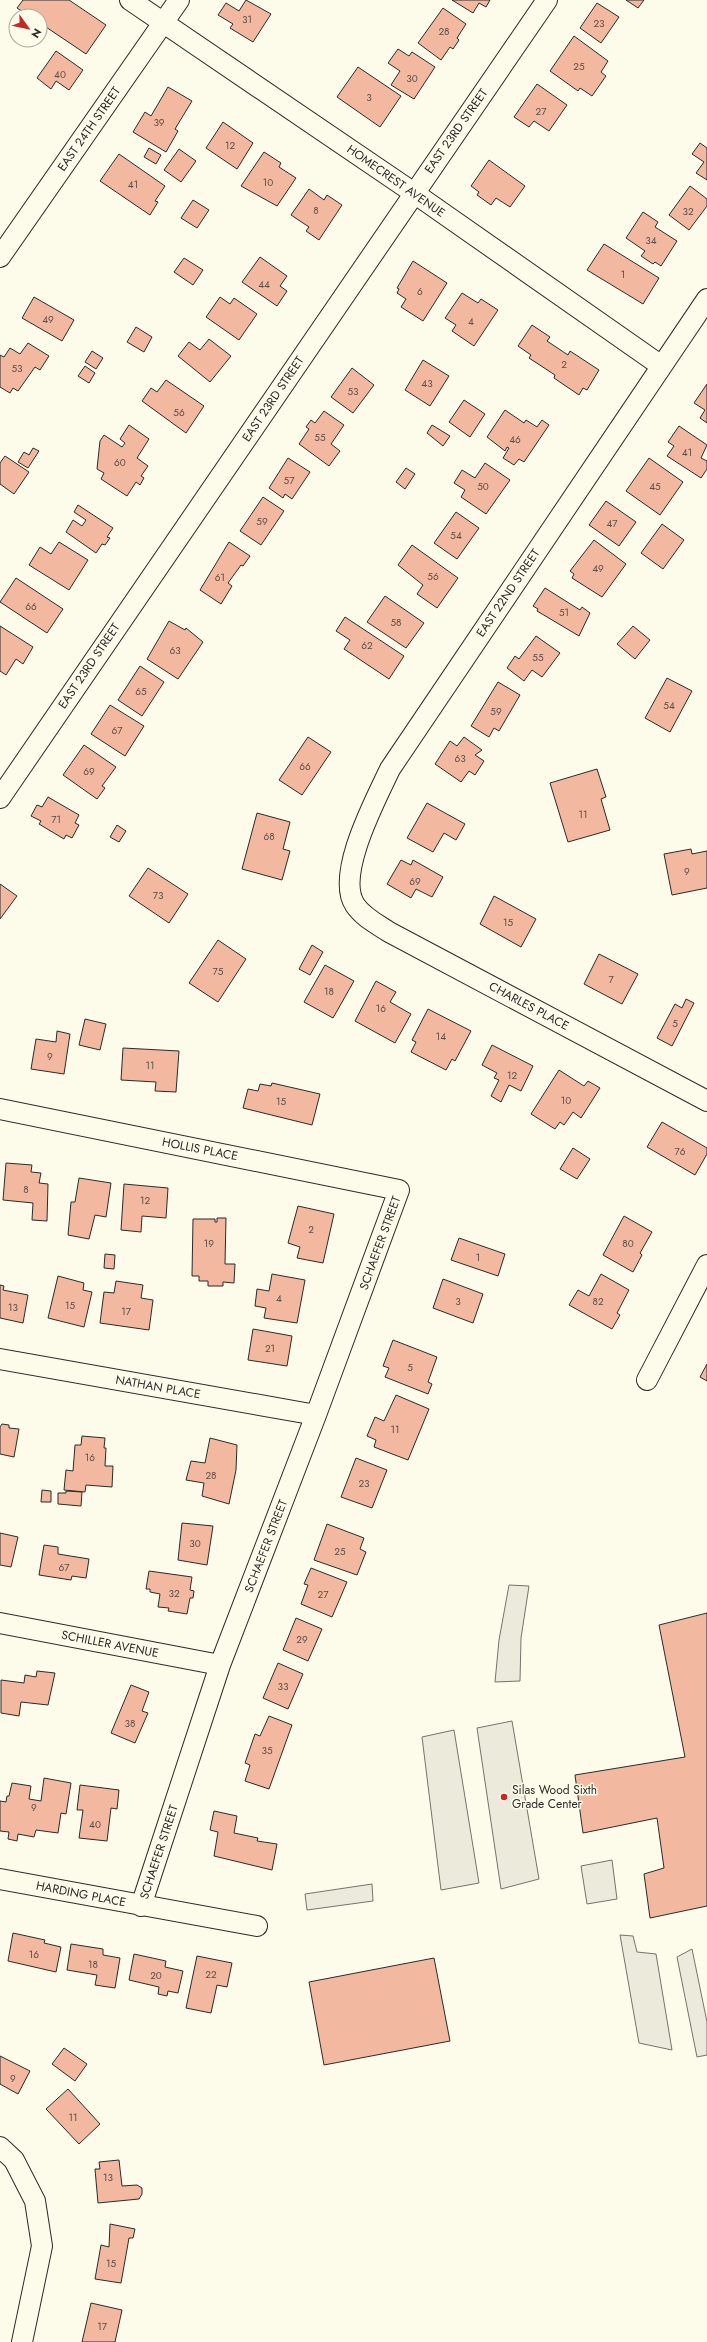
<svg xmlns="http://www.w3.org/2000/svg" width="707" height="2342" font-family="Jost,sans-serif">
  <style>
    .parking { fill: #eceadb; stroke: #74746e }
    .building { fill: #f2b8a0; stroke: #2b2b2b }
    .lines { fill: none; stroke-linecap: round; stroke-linejoin: round }
    .street-casing { stroke: #2b2b2b; stroke-width: 22 }
    .street { stroke: #fdfbea; stroke-width: 20 }
    .poi-dot { fill: #c62828; stroke: #fdfbea; stroke-width: 1.5 }
    .labels { text-anchor: middle; dominant-baseline: central; stroke-width: 3; stroke-linejoin: round; paint-order: stroke }
    .number-label { font-size: 10px; fill: #5d4e48 }
    .street-label { font-size: 12px; fill: #2b2b2b; stroke: #fdfbea }
    .poi-label { font-size: 12px; fill: #2b2b2b; stroke: #fdfbea; text-anchor: start }
  </style>
  <rect width="100%" height="100%" fill="#fdfbea"/>
  <path class="parking" d="M509 1585 529 1586 521 1638 520 1681 495 1682 499 1640Z
    M512 1721 539 1879 501 1889 477 1728Z
    M454 1730 479 1883 441 1890 422 1737Z
    M612 1860 617 1899 587 1904 581 1866Z
    M372 1884 373 1901 307 1910 305 1894Z
    M620 1935 633 1936 637 1952 656 1954 672 2050 639 2043Z
    M692 1949 707 2022V2055L697 2057 677 1957Z"/>
  <path class="building" d="M23 0H69L106 25 86 54 40 23V16H29L17 8Z
    M246 0 271 14 253 42 230 28 233 24 218 15 226 3 239 11Z
    M452 0H490L486 7 479 3 473 13Z
    M626 0H644L638 8Z
    M597 3 619 17 601 43 580 28Z
    M443 8 466 24 457 38 459 40 453 49 450 47 441 60 418 43Z
    M574 36 608 61 601 72 606 76 592 96 580 88 578 91 550 71Z
    M398 49 409 56 412 52 435 67 414 99 391 85 400 71 388 63Z
    M56 51 83 70 69 90 56 81 51 89 37 78Z
    M358 67 401 96 380 127 337 97Z
    M537 84 567 105 549 131 534 121 529 127 514 117Z
    M168 87 192 101 175 129 178 131 166 152 133 132 145 112 151 116Z
    M223 122 253 143 237 169 206 148Z
    M700 143 707 148V180L696 173 704 162 692 154Z
    M149 148 161 155 156 164 144 157Z
    M179 149 196 161 181 182 164 170Z
    M264 152 281 163 279 167 296 178 277 206 241 186Z
    M119 154 165 186 155 201 158 202 150 215 100 181Z
    M489 160 525 186 510 207 496 198 491 205 477 195 479 192 471 186Z
    M690 186 707 199V206L689 230 669 215Z
    M309 189 324 200 327 195 342 205 319 240 306 231 309 227 291 215Z
    M193 200 209 210 197 228 181 218Z
    M643 212 658 222 655 227 677 241 661 266 655 262 653 264 641 256 645 251 626 238Z
    M604 244 659 278 643 304 587 270Z
    M260 257 287 276 280 286 287 291 277 306 242 282Z
    M184 258 203 270 193 285 174 272Z
    M413 261 447 283 423 321 401 307 406 299 397 293 399 289 397 288Z
    M462 293 478 303 481 299 498 310 474 346 452 331 456 325 445 318Z
    M34 297 74 320 62 341 22 318Z
    M220 297 230 304 234 298 257 314 239 340 206 317Z
    M532 325 550 337 547 341 568 355 570 351 599 370 587 390 583 388 579 395 554 378 555 375 529 358 531 355 518 346Z
    M136 327 152 337 144 352 127 342Z
    M209 339 231 356 210 382 178 356 189 342 200 350Z
    M28 343 49 356 40 370 35 367 18 391 13 388 10 393 0 387V355L4 357 10 348 20 354Z
    M92 351 103 358 96 369 85 362Z
    M423 360 449 376 430 406 405 390Z
    M85 366 95 373 89 383 78 376Z
    M352 368 374 385 353 413 331 397Z
    M166 380 204 406 186 433 142 401 151 388 157 392Z
    M707 384V423L700 418 705 410 694 403Z
    M464 400 485 414 470 437 449 422Z
    M505 410 524 423 526 420 537 427 542 420 549 425 524 462 519 459 514 465 503 458 509 448 507 447 505 451 487 437Z
    M324 411 344 425 331 444 340 451 329 466 299 444 309 429 306 427 311 420 315 423Z
    M129 425 149 439 137 458 148 466 141 476 144 478 140 485 136 482 127 496 101 479 104 473 97 469 100 441 104 435 122 447 125 443 120 439Z
    M432 425 450 436 443 446 427 433Z
    M679 426 707 445 701 458 707 461V469L701 478 667 456 674 446 668 442Z
    M33 448 39 451 28 468 18 462 24 452 29 455Z
    M5 456 29 472 14 494 0 484V463Z
    M288 458 310 472 292 499 285 494 283 498 269 488Z
    M649 458 683 482 660 515 626 491Z
    M485 463 510 480 486 514 461 497 465 490 454 483 462 470 475 478Z
    M406 468 415 474 405 489 396 482Z
    M263 497 284 511 261 545 240 531Z
    M606 501 636 522 619 546 589 525Z
    M78 505 113 528 107 537 110 538 105 545 102 544 96 553 66 532 73 520 82 526 86 520 74 512Z
    M456 512 479 528 457 559 434 543Z
    M662 524 684 540 663 569 641 553Z
    M594 540 626 564 602 597 572 578 574 574 570 571Z
    M59 542 88 560 69 590 29 565 40 547 51 554Z
    M229 542 250 556 243 566 241 565 228 583 232 586 221 604 200 590Z
    M412 545 458 578 437 608 417 594 423 585 398 565Z
    M16 578 63 609 47 633 0 602Z
    M545 588 580 610 582 607 590 613 579 636 537 611 538 609 533 606Z
    M385 596 424 623 406 648 367 622Z
    M345 617 404 656 389 679 344 649 350 640 336 631Z
    M169 621 185 630 186 628 203 642 178 679 147 659Z
    M0 626 33 647 23 664 16 659 6 675 0 671Z
    M633 626 650 640 635 659 617 644Z
    M536 636 560 653 542 677 532 670 524 681 507 668 515 656 519 659Z
    M140 666 164 682 142 716 118 700Z
    M667 678 692 691 670 732 645 718Z
    M498 682 520 695 499 731 494 728 489 737 471 726Z
    M110 705 144 726 125 756 91 734Z
    M308 737 331 752 302 795 279 780Z
    M464 737 482 750 475 755 484 761 475 775 469 771 461 782 435 764 450 741 457 746Z
    M84 745 116 767 102 786 105 788 97 799 63 775Z
    M597 769 606 797 601 799 610 830 568 842 550 783Z
    M48 797 79 815 75 823 79 825 72 838 66 835 64 839 39 824 41 821 31 816 37 805 42 807Z
    M427 803 465 824 456 840 444 833 433 852 407 838Z
    M257 813 290 822 283 849 290 851 282 880 242 869Z
    M117 825 126 831 119 842 110 837Z
    M691 849 692 854 707 851V888L672 895 664 854Z
    M401 860 411 865 413 860 443 877 432 897 416 889 411 898 387 884Z
    M148 868 188 894 169 923 129 896Z
    M0 884 17 896 0 919Z
    M494 896 536 919 521 947 480 924Z
    M218 940 246 959 218 1002 189 983Z
    M312 945 323 952 310 975 299 969Z
    M599 954 638 974 622 1004 584 984Z
    M325 965 354 981 333 1018 304 1002Z
    M376 981 396 992 390 1002 411 1014 395 1043 355 1021Z
    M686 999 694 1003 672 1046 657 1038 675 1004 682 1008Z
    M428 1009 471 1031 455 1061 452 1059 446 1070 411 1052 416 1042 412 1040Z
    M85 1019 106 1024 100 1050 79 1045Z
    M57 1031 70 1034 64 1074 31 1069 36 1039 56 1042Z
    M492 1045 533 1066 521 1091 509 1085 501 1102 491 1096 499 1080 494 1078 497 1073 482 1065Z
    M123 1048 179 1051 176 1092 155 1091 156 1082 121 1080Z
    M559 1070 584 1086 588 1081 600 1088 581 1118 573 1112 564 1125 560 1122 555 1129 531 1114Z
    M272 1083 320 1094 312 1125 243 1108 248 1089 258 1091 260 1084 271 1086Z
    M662 1122 707 1148V1154L695 1175 647 1147Z
    M573 1148 590 1159 577 1179 560 1169Z
    M6 1163 32 1165 31 1172 41 1173 39 1183 48 1184 47 1221 32 1220 33 1203 3 1200Z
    M79 1178 111 1183 106 1217 95 1215 89 1239 68 1235 71 1202H75Z
    M124 1184 168 1188 166 1218 142 1216 141 1232 121 1230Z
    M298 1206 334 1214 323 1263 297 1258 300 1247 288 1243Z
    M624 1216 652 1232 640 1253 642 1255 633 1272 603 1255Z
    M217 1218H226L225 1264H235L234 1283 223 1282V1286H208V1281H199V1276H192L193 1219H215V1222H217Z
    M459 1238 505 1254 498 1276 451 1260Z
    M105 1254 115 1255 114 1269 104 1268Z
    M272 1274 305 1280 297 1323 264 1318 266 1308 255 1306 257 1289 269 1291Z
    M601 1274 629 1290 617 1313 620 1315 612 1329 569 1305 578 1290 589 1296Z
    M58 1276 84 1283 83 1290 92 1292 84 1327 48 1318Z
    M443 1279 483 1294 473 1323 433 1308Z
    M116 1281 143 1285 141 1298 153 1300 149 1330 100 1323 104 1292 114 1293Z
    M0 1285 4 1286 3 1290 28 1295 23 1323 0 1318Z
    M253 1329 292 1336 287 1366 248 1360Z
    M393 1340 437 1357 428 1382 432 1384 428 1394 385 1377 389 1368 383 1366Z
    M707 1364V1381L700 1377Z
    M396 1395 429 1409 408 1460 374 1447 376 1440 367 1436 375 1417 384 1421Z
    M2 1424 9 1425V1428L19 1429 14 1457 0 1454V1427Z
    M82 1436 105 1438 104 1448H106L105 1466H113L112 1487 86 1485 85 1492 64 1490 66 1470 73 1471 75 1445H81Z
    M210 1438 237 1445 236 1470 229 1504 202 1496 204 1483 186 1480 191 1461 205 1463Z
    M356 1458 387 1470 372 1508 341 1497Z
    M42 1490 51 1491V1502H41Z
    M66 1491 82 1492 81 1506 58 1504V1493H66Z
    M182 1523 213 1526 207 1565 178 1560Z
    M327 1524 364 1538 360 1549 366 1552 357 1575 314 1560Z
    M0 1533 18 1537 11 1567 0 1565Z
    M44 1545 58 1547V1554L89 1559 86 1578 72 1576 71 1580 39 1575Z
    M311 1568 347 1582 332 1617 301 1604 308 1585 304 1584Z
    M149 1571 192 1577 190 1590 194 1591 193 1598H190L187 1614 168 1611 169 1608 158 1607 160 1594 150 1592V1589H146Z
    M707 1613V1906L650 1918 644 1874 664 1868 657 1818 583 1833 575 1775 685 1757 659 1625Z
    M296 1618 322 1629 308 1661 283 1650Z
    M278 1663 303 1674 288 1709 263 1698Z
    M37 1671 55 1673 48 1705 21 1702 19 1716 1 1713V1680L24 1683 25 1675 36 1677Z
    M131 1685 149 1692 142 1711 148 1713 135 1743 111 1733Z
    M269 1716 292 1725 269 1789 245 1781 250 1765 245 1763 255 1734 260 1736Z
    M44 1778 71 1783 66 1814 61 1813 58 1833 36 1830 34 1837 18 1834 17 1841 8 1839 9 1832 0 1831V1801L6 1802 7 1796H9L12 1783 31 1786 29 1799 41 1801Z
    M80 1785 119 1790 117 1809 111 1808 107 1841 79 1838 83 1810H77Z
    M214 1811 237 1816 234 1833 258 1838 257 1841 277 1844 272 1870 214 1856 218 1832 210 1830Z
    M13 1933 45 1940 44 1943 61 1947 56 1972 8 1961Z
    M71 1944 103 1949V1955L120 1958 115 1988 95 1985 97 1975 67 1970Z
    M134 1954 166 1961 165 1967 183 1971 178 1993 168 1991 167 1996 158 1994 159 1987 129 1980Z
    M197 1956 232 1963 227 1987 217 1985 211 2013 186 2008Z
    M434 1958 450 2041 324 2065 309 1982Z
    M64 2048 87 2064 75 2081 52 2064Z
    M0 2056 30 2071 18 2094 0 2084Z
    M68 2089 100 2124 79 2144 46 2109Z
    M119 2160 122 2186 137 2185 142 2188V2194L139 2199 98 2203 95 2169H100L99 2162Z
    M110 2224 135 2229 133 2238H129L121 2283 95 2279 101 2245 109 2247Z
    M91 2303 122 2310 115 2342H82Z"/>
  <g class="lines">
    <g class="street-casing">
      <path id="street" d="M130 0 414 193 660 365
        M0 257 179 0
        M707 299 390 769C376 799 335 875 355 905 363 917 377 924 389 932L707 1101
        M0 798 547 0
        M0 1109 399 1190 316 1415 220 1665 141 1906
        M0 1359 316 1415
        M647 1380 707 1265
        M0 1623 220 1665
        M0 1879 257 1926
        M0 2147 14 2160 35 2201 42 2246 22 2342"/>
    </g>
    <use href="#street" class="street"/>
  </g>
  <circle class="poi-dot" cx="504" cy="1797" r="4"/>
  <g class="labels">
    <g class="number-label">
      <text x="247" y="19">31</text>
      <text x="599" y="23">23</text>
      <text x="444" y="31">28</text>
      <text x="579" y="66">25</text>
      <text x="60" y="74">40</text>
      <text x="412" y="78">30</text>
      <text x="369" y="97">3</text>
      <text x="541" y="111">27</text>
      <text x="159" y="122">39</text>
      <text x="230" y="145">12</text>
      <text x="268" y="182">10</text>
      <text x="133" y="184">41</text>
      <text x="316" y="210">8</text>
      <text x="688" y="211">32</text>
      <text x="651" y="240">34</text>
      <text x="623" y="274">1</text>
      <text x="264" y="284">44</text>
      <text x="420" y="291">6</text>
      <text x="48" y="319">49</text>
      <text x="471" y="321">4</text>
      <text x="564" y="364">2</text>
      <text x="17" y="368">53</text>
      <text x="427" y="383">43</text>
      <text x="353" y="391">53</text>
      <text x="179" y="412">56</text>
      <text x="320" y="437">55</text>
      <text x="515" y="439">46</text>
      <text x="687" y="452">41</text>
      <text x="120" y="462">60</text>
      <text x="289" y="480">57</text>
      <text x="483" y="486">50</text>
      <text x="655" y="486">45</text>
      <text x="262" y="521">59</text>
      <text x="612" y="523">47</text>
      <text x="456" y="535">54</text>
      <text x="598" y="568">49</text>
      <text x="433" y="576">56</text>
      <text x="220" y="577">61</text>
      <text x="31" y="606">66</text>
      <text x="564" y="612">51</text>
      <text x="396" y="622">58</text>
      <text x="367" y="645">62</text>
      <text x="175" y="650">63</text>
      <text x="538" y="657">55</text>
      <text x="141" y="691">65</text>
      <text x="669" y="705">54</text>
      <text x="496" y="711">59</text>
      <text x="117" y="730">67</text>
      <text x="460" y="758">63</text>
      <text x="305" y="766">66</text>
      <text x="89" y="771">69</text>
      <text x="583" y="814">11</text>
      <text x="56" y="819">71</text>
      <text x="269" y="836">68</text>
      <text x="687" y="871">9</text>
      <text x="415" y="881">69</text>
      <text x="158" y="895">73</text>
      <text x="508" y="922">15</text>
      <text x="218" y="971">75</text>
      <text x="611" y="979">7</text>
      <text x="329" y="991">18</text>
      <text x="381" y="1008">16</text>
      <text x="675" y="1023">5</text>
      <text x="441" y="1036">14</text>
      <text x="50" y="1056">9</text>
      <text x="150" y="1065">11</text>
      <text x="512" y="1075">12</text>
      <text x="566" y="1100">10</text>
      <text x="281" y="1101">15</text>
      <text x="680" y="1151">76</text>
      <text x="26" y="1189">8</text>
      <text x="145" y="1200">12</text>
      <text x="311" y="1229">2</text>
      <text x="209" y="1243">19</text>
      <text x="628" y="1243">80</text>
      <text x="478" y="1257">1</text>
      <text x="279" y="1298">4</text>
      <text x="458" y="1301">3</text>
      <text x="598" y="1301">82</text>
      <text x="70" y="1305">15</text>
      <text x="13" y="1307">13</text>
      <text x="126" y="1311">17</text>
      <text x="270" y="1348">21</text>
      <text x="410" y="1367">5</text>
      <text x="395" y="1429">11</text>
      <text x="90" y="1457">16</text>
      <text x="211" y="1475">28</text>
      <text x="364" y="1483">23</text>
      <text x="195" y="1543">30</text>
      <text x="340" y="1551">25</text>
      <text x="64" y="1567">67</text>
      <text x="174" y="1593">32</text>
      <text x="323" y="1594">27</text>
      <text x="302" y="1639">29</text>
      <text x="283" y="1686">33</text>
      <text x="130" y="1723">38</text>
      <text x="267" y="1750">35</text>
      <text x="34" y="1807">9</text>
      <text x="95" y="1824">40</text>
      <text x="34" y="1954">16</text>
      <text x="93" y="1964">18</text>
      <text x="211" y="1974">22</text>
      <text x="156" y="1975">20</text>
      <text x="13" y="2078">9</text>
      <text x="73" y="2117">11</text>
      <text x="108" y="2177">13</text>
      <text x="111" y="2263">15</text>
      <text x="102" y="2326">17</text>
    </g>
    <g class="street-label">
      <text transform="translate(89 129) rotate(-55)">EAST 24TH STREET</text>
      <text transform="translate(456 131) rotate(-55)">EAST 23RD STREET</text>
      <text transform="translate(396 181) rotate(35)">HOMECREST AVENUE</text>
      <text transform="translate(273 399) rotate(-56)">EAST 23RD STREET</text>
      <text transform="translate(508 593) rotate(-56)">EAST 22ND STREET</text>
      <text transform="translate(89 666) rotate(-56)">EAST 23RD STREET</text>
      <text transform="translate(529 1006) rotate(28)">CHARLES PLACE</text>
      <text transform="translate(200 1149) rotate(11)">HOLLIS PLACE</text>
      <text transform="translate(380 1243) rotate(-70)">SCHAEFER STREET</text>
      <text transform="translate(158 1387) rotate(10)">NATHAN PLACE</text>
      <text transform="translate(266 1546) rotate(-69)">SCHAEFER STREET</text>
      <text transform="translate(110 1644) rotate(11)">SCHILLER AVENUE</text>
      <text transform="translate(159 1852) rotate(-72)">SCHAEFER STREET</text>
      <text transform="translate(81 1894) rotate(11)">HARDING PLACE</text>
    </g>
    <g class="poi-label">
      <text x="512" y="1790">Silas Wood Sixth<tspan x="512" dy="14">Grade Center</tspan></text>
    </g>
  </g>
  <g transform="translate(28 28) rotate(123)"><circle r="19" fill="#fdfbea" stroke="#a9a89e"/>
  <path d="M0-3L7 15L0 10L-7 15Z" fill="#c62828"/>
  <text y="-6" font-size="11" font-weight="bold" text-anchor="middle" fill="#2b2b2b">N</text>
  </g>
</svg>
